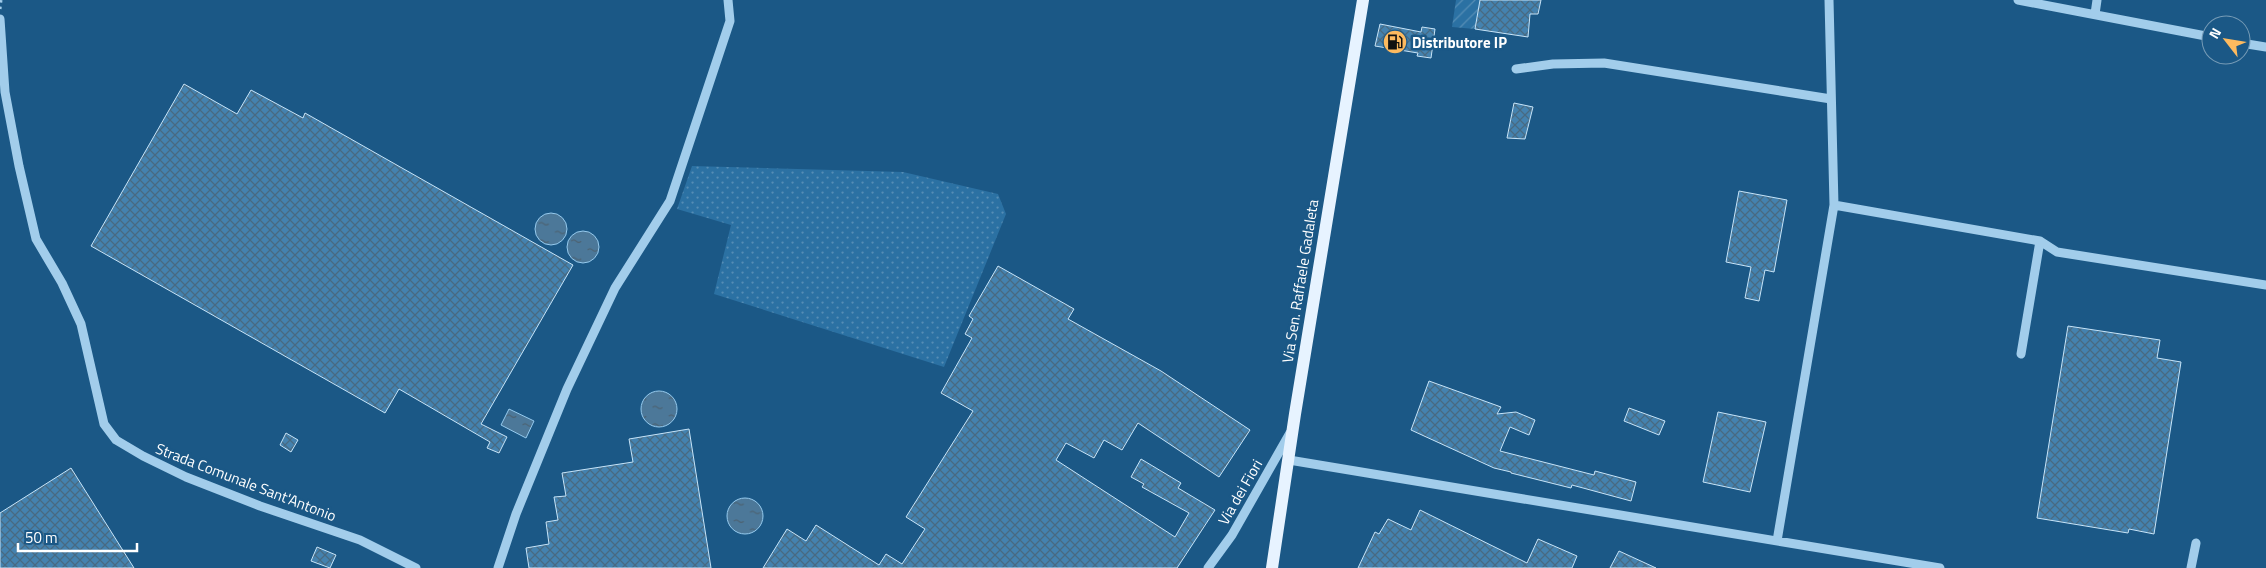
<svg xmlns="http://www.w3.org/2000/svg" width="2266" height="568" font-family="'Titillium Web',sans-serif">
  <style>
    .grass { fill: url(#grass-dots) }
    .garden { fill: url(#garden-furrows) }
    .water { fill: url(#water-ripples); stroke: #95caee }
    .building { fill: url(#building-cross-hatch); stroke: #c7e4f8 }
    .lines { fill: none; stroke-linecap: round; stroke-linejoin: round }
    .path { stroke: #a2cdeb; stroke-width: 3; stroke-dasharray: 2.5 4; stroke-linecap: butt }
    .minor { stroke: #a2cdeb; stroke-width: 9 }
    .major { stroke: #e7f3ff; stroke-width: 12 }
    .labels { text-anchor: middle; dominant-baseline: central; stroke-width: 5; stroke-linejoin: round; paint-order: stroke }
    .poi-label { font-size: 15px; font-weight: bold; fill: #fff; stroke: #1b5886; text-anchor: start }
    .street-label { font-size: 15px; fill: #fff; stroke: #1b5886 }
  </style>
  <defs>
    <pattern id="grass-dots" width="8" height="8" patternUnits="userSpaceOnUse" patternTransform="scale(1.25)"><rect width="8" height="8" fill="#2b71a3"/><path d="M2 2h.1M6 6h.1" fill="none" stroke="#558db5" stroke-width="1.8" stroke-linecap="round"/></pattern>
    <pattern id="garden-furrows" width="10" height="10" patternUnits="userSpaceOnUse" patternTransform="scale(1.25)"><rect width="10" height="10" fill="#2b71a3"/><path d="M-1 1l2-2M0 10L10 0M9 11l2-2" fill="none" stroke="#558db5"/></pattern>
    <pattern id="water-ripples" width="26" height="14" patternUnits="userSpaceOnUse" patternTransform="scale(1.25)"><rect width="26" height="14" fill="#4c7899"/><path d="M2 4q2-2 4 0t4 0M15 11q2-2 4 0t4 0" fill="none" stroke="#4c6272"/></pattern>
    <pattern id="building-cross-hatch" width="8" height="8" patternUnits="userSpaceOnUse" patternTransform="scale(1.25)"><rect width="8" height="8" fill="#4482af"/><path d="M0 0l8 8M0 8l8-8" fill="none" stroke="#486a82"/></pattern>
  </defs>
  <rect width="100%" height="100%" fill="#1b5886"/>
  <path class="grass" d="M692 166 903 172 998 194 1006 214 944 367 714 294 731 225 677 209Z"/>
  <path class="garden" d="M1456 0H1480L1475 29 1452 27Z"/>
  <path class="water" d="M535 229a16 16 0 1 1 32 0a16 16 0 1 1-32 0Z
    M567 247a16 16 0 1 1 32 0a16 16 0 1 1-32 0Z
    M641 409a18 18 0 1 1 36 0a18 18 0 1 1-36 0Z
    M509 409 534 421 526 438 501 425Z
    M727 516a18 18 0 1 1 36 0a18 18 0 1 1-36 0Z"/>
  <path class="building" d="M1480 0H1541L1538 14H1530L1528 37 1475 29Z
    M1380 24 1421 32 1422 27 1435 29 1431 58 1417 56 1418 53 1375 46Z
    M184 84 237 114 251 90 303 118 305 113 573 265 481 424 507 437 499 453 487 448 490 442 399 389 385 413 91 246Z
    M1514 103 1533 107 1525 139 1507 138Z
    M1739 191 1787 200 1774 272 1765 270 1759 301 1745 298 1751 267 1726 262Z
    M998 266 1074 309 1068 319 1161 371 1250 430 1219 477 1138 423 1122 450 1104 440 1094 458 1066 443 1056 460 1175 537 1189 513 1142 487 1144 484 1131 477 1141 459 1181 483 1178 488 1215 510 1177 568H763L787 529 806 541 816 525 879 565 886 554 902 564 925 529 906 517 973 411 941 393 972 338 965 334 973 319 969 316Z
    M2068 326 2160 340 2157 358 2181 362 2154 534 2129 529 2128 533 2037 518Z
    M1429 381 1501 407 1497 414 1516 412 1535 420 1529 435 1510 427 1500 451 1594 475 1595 471 1636 482 1631 501 1572 485 1571 488 1511 473V472L1494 468 1411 430Z
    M1629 408 1665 421 1659 435 1624 421Z
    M1718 412 1766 422 1750 492 1703 482Z
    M689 429 711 568H529L526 548 549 544 546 522 558 520 554 497 566 496 562 473 633 462 629 439Z
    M286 433 298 440 291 452 280 445Z
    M71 468 134 568H0V513Z
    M1420 510 1527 563 1538 539 1577 556 1572 568H1358L1375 532 1379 534 1388 519 1411 530Z
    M317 547 336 555 330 568 311 561Z
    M1619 551 1656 568H1610Z"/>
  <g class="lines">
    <path class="path" d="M0 9 1 0"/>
    <path class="minor" d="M2018 0 2211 37
      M2095 14 2097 0
      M0 19 5 92 19 166 36 239 62 283 81 324 104 424 116 440 143 456 186 477 260 506 360 540 416 568
      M2241 43 2266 47
      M1516 69 1553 64 1604 63 1831 99
      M1834 205 2040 241 2057 252 2266 285
      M2021 354 2040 241
      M1289 460 1940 568
      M1777 541 1834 205 1829 0
      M498 568 516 514 567 389 615 288 670 201 730 21 728 0
      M1208 568 1232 535 1290 433
      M2191 568 2196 543"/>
    <path class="major" d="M1272 568 1295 414 1363 0"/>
  </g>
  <defs>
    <g id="fuel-disc" transform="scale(1.25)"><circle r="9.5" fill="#fdba5f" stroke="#1b5886"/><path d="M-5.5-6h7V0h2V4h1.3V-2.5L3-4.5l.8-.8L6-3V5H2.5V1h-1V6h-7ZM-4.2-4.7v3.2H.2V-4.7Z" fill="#111"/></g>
  </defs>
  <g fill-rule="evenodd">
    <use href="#fuel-disc" x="1395" y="42"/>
  </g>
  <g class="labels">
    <g class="poi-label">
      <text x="1412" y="42">Distributore IP</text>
    </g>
    <g class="street-label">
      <text transform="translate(1300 281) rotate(-81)">Via Sen. Raffaele Gadaleta</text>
      <text transform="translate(246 482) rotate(21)">Strada Comunale Sant'Antonio</text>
      <text transform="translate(1240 492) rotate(-60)">Via dei Fiori</text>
    </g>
  </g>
  <g transform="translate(2226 40) rotate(301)"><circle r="24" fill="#1b5886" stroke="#769bb6"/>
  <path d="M0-4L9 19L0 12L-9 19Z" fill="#fdba5f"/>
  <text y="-8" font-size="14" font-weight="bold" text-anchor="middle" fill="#ffffff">N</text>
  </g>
  <path d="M18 543v8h119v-8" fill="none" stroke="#ffffff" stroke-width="2.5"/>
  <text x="25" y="543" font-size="15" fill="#ffffff" stroke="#1b5886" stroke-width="4" paint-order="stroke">50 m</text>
</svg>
